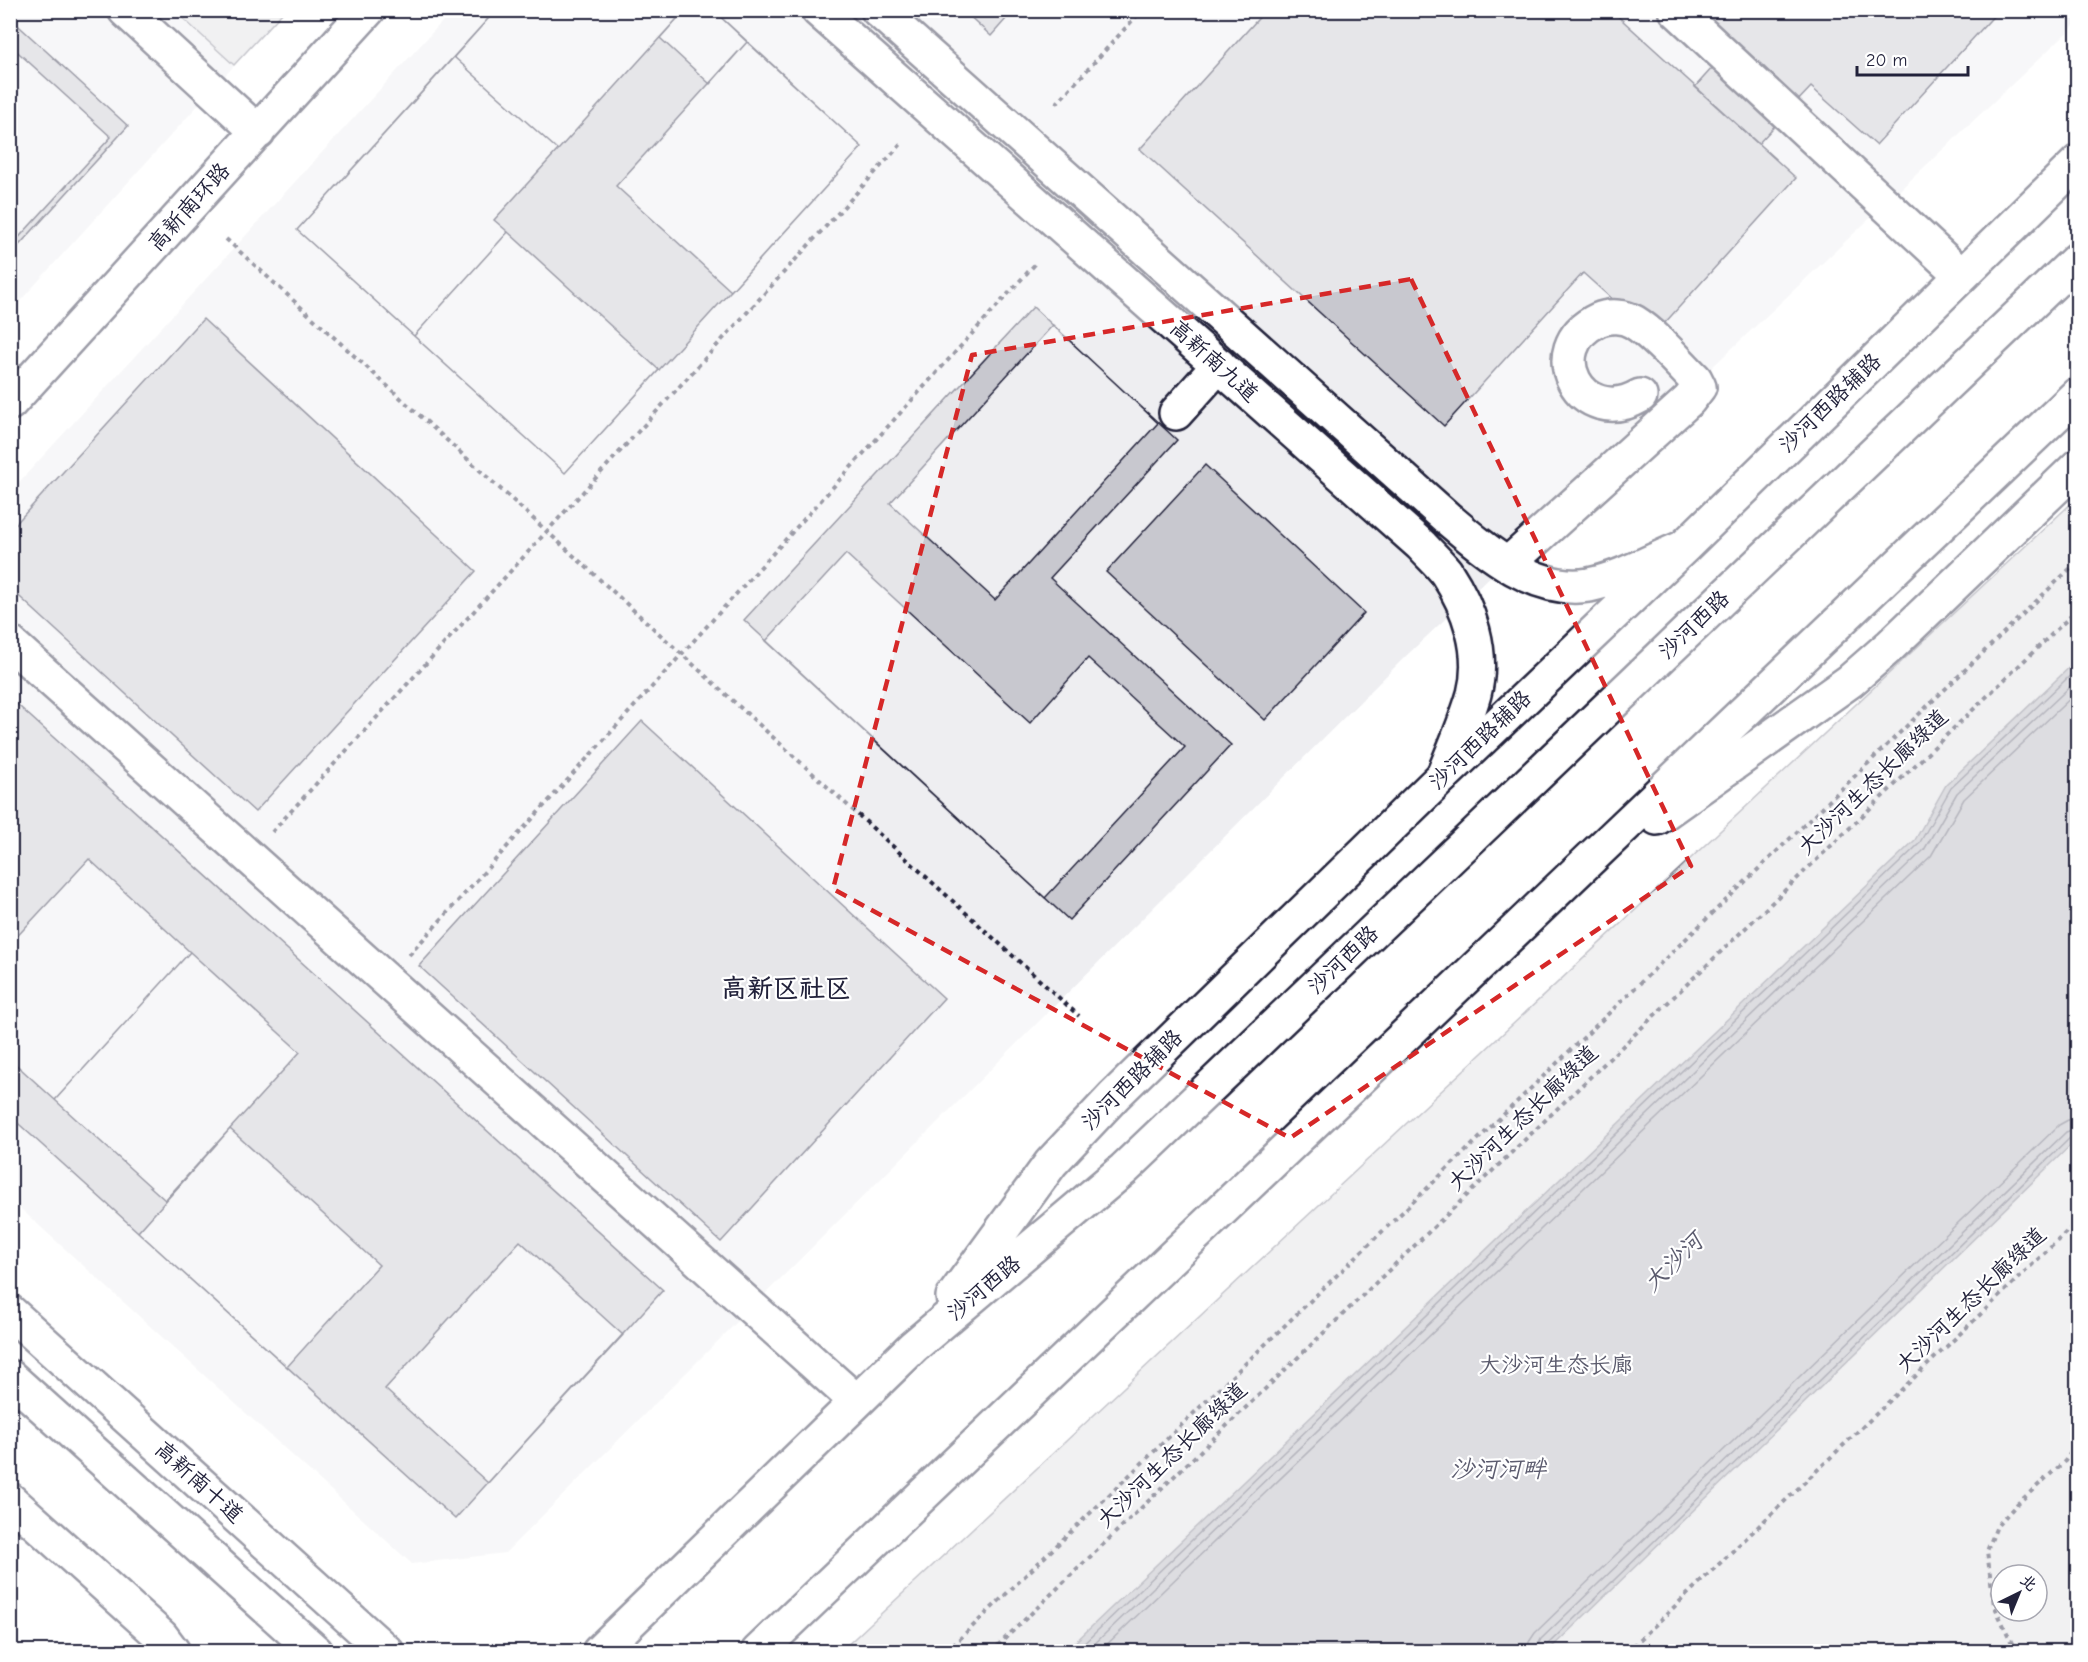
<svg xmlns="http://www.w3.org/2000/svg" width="2088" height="1662" font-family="'Comic Neue','LXGW WenKai TC',sans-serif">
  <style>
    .built { fill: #eeeef1 }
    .green { fill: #dfdfe2; stroke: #80808e; stroke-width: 1.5; fill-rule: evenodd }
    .water { fill: #b4b4bc; stroke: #7a7a88; stroke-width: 1.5 }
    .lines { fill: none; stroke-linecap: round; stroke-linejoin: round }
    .shore { stroke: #5c5c6f; stroke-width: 1.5 }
    .building { fill: #c8c8cf; stroke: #22223b; stroke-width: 1.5; fill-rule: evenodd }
    .minor-casing { stroke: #22223b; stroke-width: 38 }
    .major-casing { stroke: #22223b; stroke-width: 38 }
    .path { stroke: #22223b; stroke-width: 4; stroke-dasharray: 4.5 4.5; stroke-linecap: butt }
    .minor { stroke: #fff; stroke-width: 33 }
    .major { stroke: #fff; stroke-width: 33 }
    .marked { fill: none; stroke: #d62828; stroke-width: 4.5; stroke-dasharray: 12 8; stroke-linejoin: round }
    .labels { text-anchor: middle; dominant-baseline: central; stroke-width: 4.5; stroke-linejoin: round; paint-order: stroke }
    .street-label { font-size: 22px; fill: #22223b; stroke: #fff }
    .park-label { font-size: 22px; fill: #5b5b6d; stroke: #fff }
    .water-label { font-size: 24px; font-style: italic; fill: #5c5c6f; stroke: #fff }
    .quarter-label { font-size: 26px; font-weight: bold; fill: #22223b; stroke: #fff }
  </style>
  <rect width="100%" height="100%" fill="#fff"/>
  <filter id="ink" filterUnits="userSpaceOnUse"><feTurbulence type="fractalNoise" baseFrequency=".0167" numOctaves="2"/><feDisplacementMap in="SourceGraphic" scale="12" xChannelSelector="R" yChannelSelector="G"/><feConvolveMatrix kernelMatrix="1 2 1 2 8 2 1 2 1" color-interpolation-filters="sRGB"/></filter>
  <g filter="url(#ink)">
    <path class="built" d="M11 11H284L11 311Z
      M452 11H2077V23L1407 655 505 1553 412 1564 11 1200 10 492Z"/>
    <path class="green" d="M175 11H284L234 65Z
      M2077 498V1651H841ZM2001 1575H2037V1611H2001Z"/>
    <path class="water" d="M2077 660V1139L1548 1651H1066L1915 840 1946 785Z"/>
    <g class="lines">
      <path class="shore" d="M1075 1652 1919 844 1951 788 2078 668
        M1086 1652 1924 850 1957 793 2078 679
        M1099 1652 1931 856 1964 799 2078 691
        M1528 1652 1529 1642 1535 1633 2059 1125 2068 1120 2078 1119
        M1537 1652 1538 1645 1541 1639 2066 1132 2078 1128
        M1544 1652 1547 1645 2071 1137 2078 1135"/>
    </g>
    <path class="building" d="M496 10H713L862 147 565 473 297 230Z
      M496 10H685L558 150 454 57Z
      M685 10H713L747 42 710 84 660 38Z
      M963 10H1014L991 36Z
      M1266 10H1611L1796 178 1653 336 1583 273 1444 426 1140 149Z
      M1691 10H1999L1876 145 1811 87 1794 105Z
      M10 18 128 126 10 255Z
      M747 42 862 147 731 291 616 186Z
      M10 45 111 137 10 247Z
      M1731 47 1794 105 1758 144 1695 87Z
      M454 57 558 150 494 220 508 232 414 336 297 230Z
      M508 232 659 370 565 473 414 336Z
      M1033 307 1177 440 1050 578 1231 745 1069 920 744 620Z
      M203 319 476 571 255 812 10 588V530Z
      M1053 325 1158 423 995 600 890 503Z
      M1205 465 1364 613 1265 720 1106 572Z
      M846 554 1030 723 1088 658 1185 747 1045 898 766 641Z
      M10 698 663 1290 455 1519 10 1116ZM190 952 300 1052 165 1200 55 1100Z
      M642 721 944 998 721 1242 419 966Z
      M89 859 190 952 55 1100 10 1059V944Z
      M230 1129 379 1265 287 1367 138 1232Z
      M520 1241 623 1335 488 1483 385 1389Z
      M10 1641 23 1651V1652H10Z"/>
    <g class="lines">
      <g class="minor-casing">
        <path id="minor" d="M125 10 258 132
          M818 10 1421 545C1429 554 1439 563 1446 572 1469 607 1485 652 1474 694 1466 722 1454 749 1443 776
          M878 10 1447 518C1486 551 1535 594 1589 585 1620 579 1651 561 1680 549
          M1676 10 1961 275
          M10 403 368 10
          M1176 413 1219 365
          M1508 564 1689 400 1699 387 1695 379C1677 361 1655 335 1634 322 1624 316 1609 315 1598 320 1538 348 1581 430 1640 396
          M10 643 856 1401
          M10 1500 161 1636 173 1652"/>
      </g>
      <g class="major-casing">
        <path id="major" d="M1657 818 1850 681 1891 645 2078 466
          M953 1297 1051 1163 1114 1096 1443 776 1684 547 2078 162
          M10 1312 387 1652
          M10 1377 316 1652
          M599 1652 913 1347 1124 1169 2078 259
          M758 1652 2078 394"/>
      </g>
      <path class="path" d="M1056 104 1142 10
        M226 239 1079 1016
        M272 832 903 142
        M409 955 1037 262
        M946 1652 2078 561
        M991 1652 2078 609
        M1627 1652 2078 1221
        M2016 1652 1994 1605 1987 1551 1997 1526 2017 1504 2065 1461 2078 1442"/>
      <use href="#minor" class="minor"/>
      <use href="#major" class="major"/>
    </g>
  </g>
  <path d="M0 0H2088V1662H0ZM1411 279 1691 866 1290 1138 833 889 972 355Z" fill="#fff" fill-opacity=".55" fill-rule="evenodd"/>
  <path class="marked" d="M1411 279 1691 866 1290 1138 833 889 972 355Z"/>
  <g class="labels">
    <g class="street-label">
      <text transform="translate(189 207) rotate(-48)">高新南环路</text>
      <text transform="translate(1214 361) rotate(42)">高新南九道</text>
      <text transform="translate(1830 403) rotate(-44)">沙河西路辅路</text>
      <text transform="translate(1694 625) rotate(-44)">沙河西路</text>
      <text transform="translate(1480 740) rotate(-44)">沙河西路辅路</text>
      <text transform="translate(1873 782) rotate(-44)">大沙河生态长廊绿道</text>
      <text transform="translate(1343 960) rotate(-44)">沙河西路</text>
      <text transform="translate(1132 1080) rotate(-45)">沙河西路辅路</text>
      <text transform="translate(1523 1118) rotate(-44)">大沙河生态长廊绿道</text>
      <text transform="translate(984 1288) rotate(-40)">沙河西路</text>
      <text transform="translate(1971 1300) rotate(-44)">大沙河生态长廊绿道</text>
      <text transform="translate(1172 1455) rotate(-44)">大沙河生态长廊绿道</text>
      <text transform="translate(199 1482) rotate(42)">高新南十道</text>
    </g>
    <g class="park-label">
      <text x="1556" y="1365">大沙河生态长廊</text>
    </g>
    <g class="water-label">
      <text transform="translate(1673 1262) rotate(-44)">大沙河</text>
      <text x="1498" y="1469">沙河河畔</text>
    </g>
    <g class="quarter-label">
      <text x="786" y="989">高新区社区</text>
    </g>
  </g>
  <rect width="2088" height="1662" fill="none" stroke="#fff" stroke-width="36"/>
  <rect x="18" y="18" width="2052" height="1626" fill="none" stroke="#22223b" stroke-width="2" filter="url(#ink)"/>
  <g transform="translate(2019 1593) rotate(43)"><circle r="28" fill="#ffffff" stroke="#a7a7b1" stroke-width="1.5"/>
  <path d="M0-4.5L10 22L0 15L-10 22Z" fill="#22223b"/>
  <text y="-9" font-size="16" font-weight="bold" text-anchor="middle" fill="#22223b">北</text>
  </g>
  <path d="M1857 66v9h111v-9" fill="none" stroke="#22223b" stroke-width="3"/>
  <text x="1866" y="66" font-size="18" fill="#22223b" stroke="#ffffff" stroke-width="4.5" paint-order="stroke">20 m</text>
</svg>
